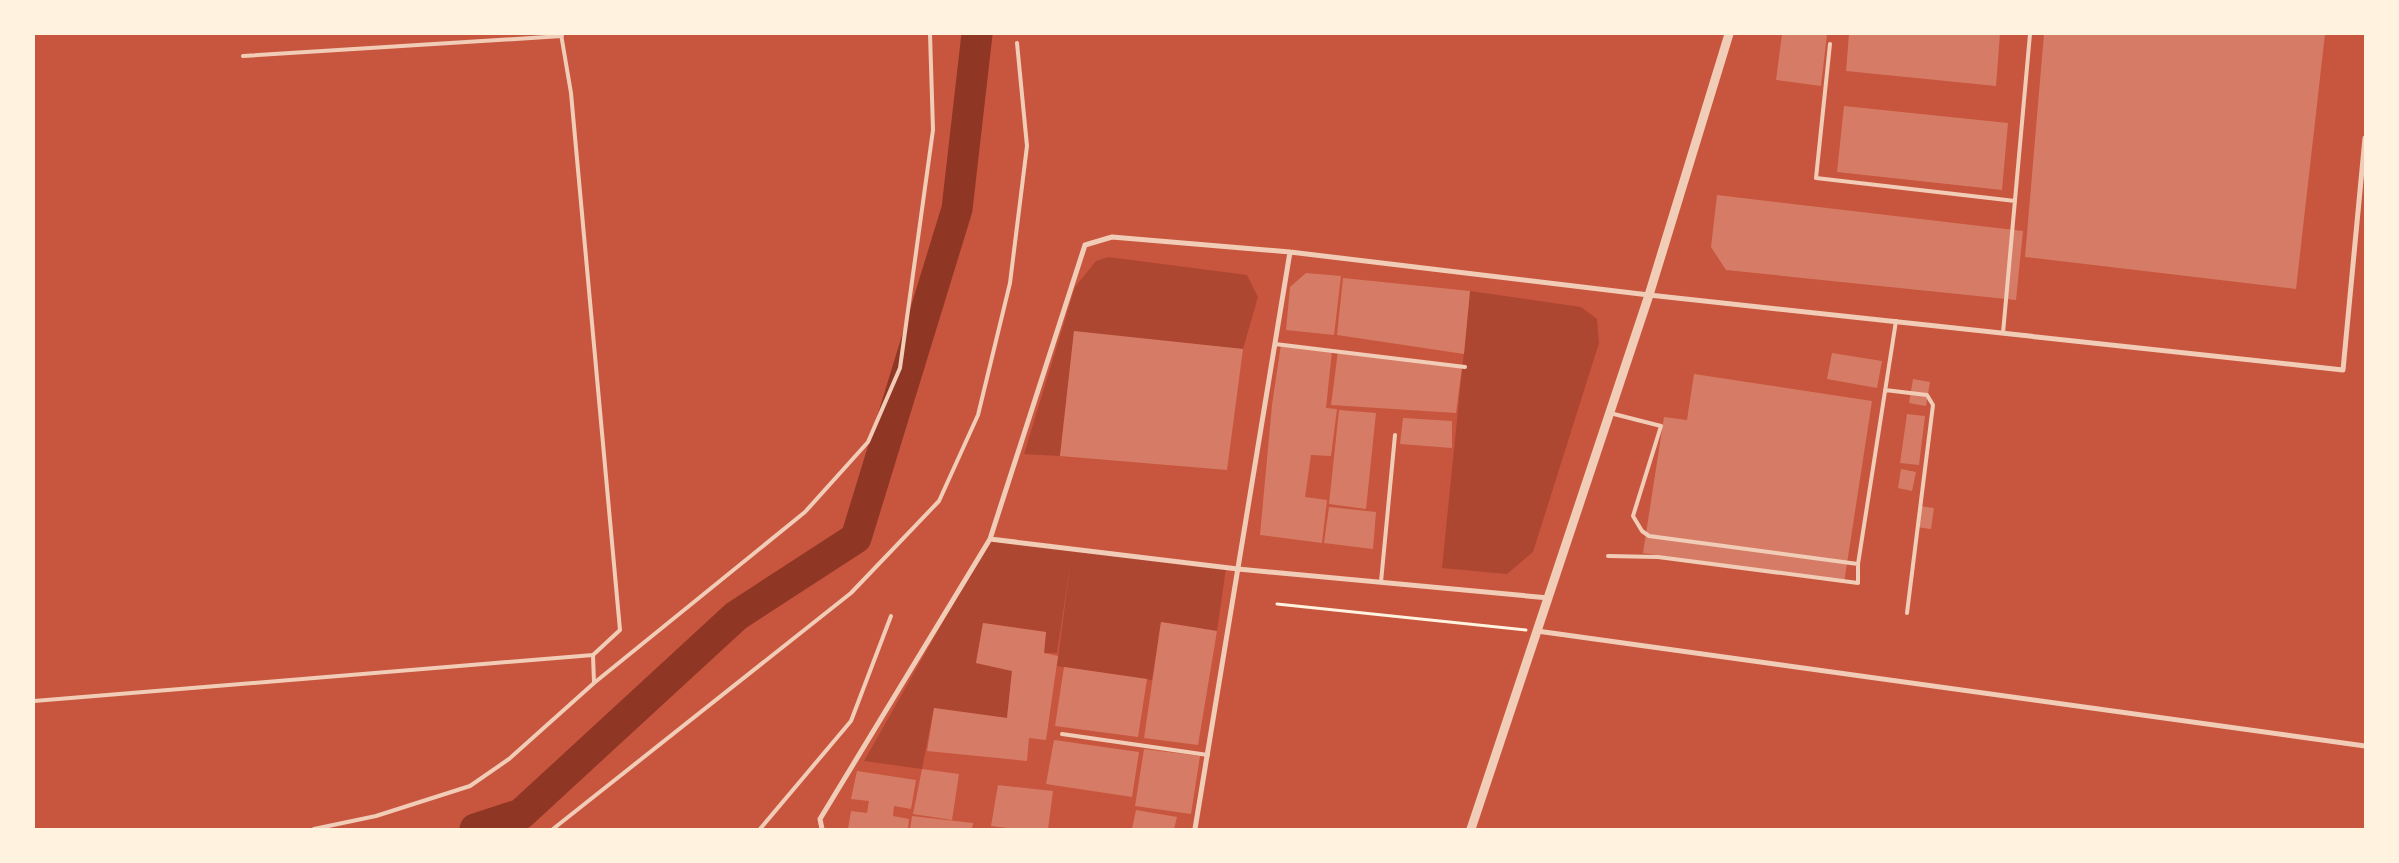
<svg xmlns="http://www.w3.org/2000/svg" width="2399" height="863" font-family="Poppins,sans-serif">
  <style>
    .green { fill: #ae4732 }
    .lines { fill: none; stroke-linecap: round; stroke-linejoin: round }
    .river { stroke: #8f3625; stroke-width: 31 }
    .building { fill: #d67c66 }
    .path { stroke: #fff3e0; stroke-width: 3 }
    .service { stroke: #f1ccb7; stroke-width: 4 }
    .minor { stroke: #f1ccb7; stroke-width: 5 }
    .tertiary { stroke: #f1ccb7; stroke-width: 9 }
  </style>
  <rect width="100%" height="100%" fill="#c8553d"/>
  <path class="green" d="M1108 257 1247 275 1258 297 1243 349 1074 332 1060 456 1024 454 1075 287 1096 261Z
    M1470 291 1581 307 1597 319 1599 343 1533 552 1507 574 1442 568Z
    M990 539 1226 568 1217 631 1161 622 1152 680 1057 666 1071 559 1057 653H1044L1046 632 983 623 976 663 1012 671 1007 718 934 708 922 769 864 761Z"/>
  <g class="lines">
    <path class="river" d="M475 829 521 814 736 616 856 538 957 209 977 34"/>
  </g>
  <path class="building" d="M1782 34H1827L1821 86 1776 80Z
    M1849 34H2000L1996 86 1846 71Z
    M2044 34H2325L2296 289 2025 257Z
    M1844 106 2008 123 2002 190 1837 172Z
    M1717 195 2023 231 2016 300 1726 270 1711 247Z
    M1306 273 1341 276 1334 335 1286 330 1290 287Z
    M1343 278 1470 291 1464 354 1337 335Z
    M1074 331 1243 349 1227 470 1060 456Z
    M1281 344 1332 351 1326 408 1337 409 1331 456 1311 455 1305 497 1327 500 1322 543 1260 535 1272 405Z
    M1338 351 1462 367 1456 413 1331 405Z
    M1832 353 1882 361 1877 388 1827 379Z
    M1694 374 1872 401 1844 583 1643 553 1664 417 1687 420Z
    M1913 379 1930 382 1926 406 1909 403Z
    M1339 410 1376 413 1366 509 1329 504Z
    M1907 414 1925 416 1919 465 1900 463Z
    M1403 418 1452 421V448L1400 444Z
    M1901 469 1916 472 1912 491 1898 488Z
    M1919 506 1934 508 1931 529 1916 527Z
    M1329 507 1376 512 1373 549 1324 543Z
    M1161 622 1217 631 1198 745 1144 738Z
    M983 623 1046 632 1044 653 1058 656 1046 740 1029 738 1027 761 927 751 934 708 1007 718 1012 671 976 663Z
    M1064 667 1147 679 1138 737 1055 726Z
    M1054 740 1139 752 1132 797 1046 784Z
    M1144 749 1200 756 1191 814 1135 806Z
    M922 769 959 774 952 820 913 814Z
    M857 771 916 780 911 809 894 806 893 816 909 819 908 829H848L851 811 867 813 869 801 851 799Z
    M998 785 1053 791 1048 829H1015L991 826Z
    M1136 810 1177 817 1174 829H1132Z
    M912 816 973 823 972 829H910Z"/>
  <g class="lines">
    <path class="path" d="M1277 604 1526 630"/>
    <path class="service" d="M1830 44 1816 178 2015 201
      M243 56 562 36
      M2003 333 2030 34
      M1275 344 1465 367
      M1885 390 1927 395 1933 405 1907 613
      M1610 413 1661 426 1633 516 1642 531 1649 536 1858 564
      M1608 556 1658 557 1858 583V564L1896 321
      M1381 582 1395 435
      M594 683 805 512 868 442 900 368 933 130 930 34
      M34 701 593 655
      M1062 734 1208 755
      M314 829 376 816 470 786 509 759 594 683 593 655 620 630 571 93 561 34
      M553 829 851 593 939 501 978 415 1010 283 1027 146 1017 43
      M760 829 851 721 891 616"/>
    <path class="minor" d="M990 539 1238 569 1549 598
      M1537 631 2365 746
      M822 829 820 819 990 539 1085 245 1112 237 1290 252 1649 295 2343 370 2365 138
      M1195 829 1290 252"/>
    <path class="tertiary" d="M1471 829 1649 295 1729 34"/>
  </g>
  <rect width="2399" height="863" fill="none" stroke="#fff3e0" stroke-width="70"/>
</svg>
